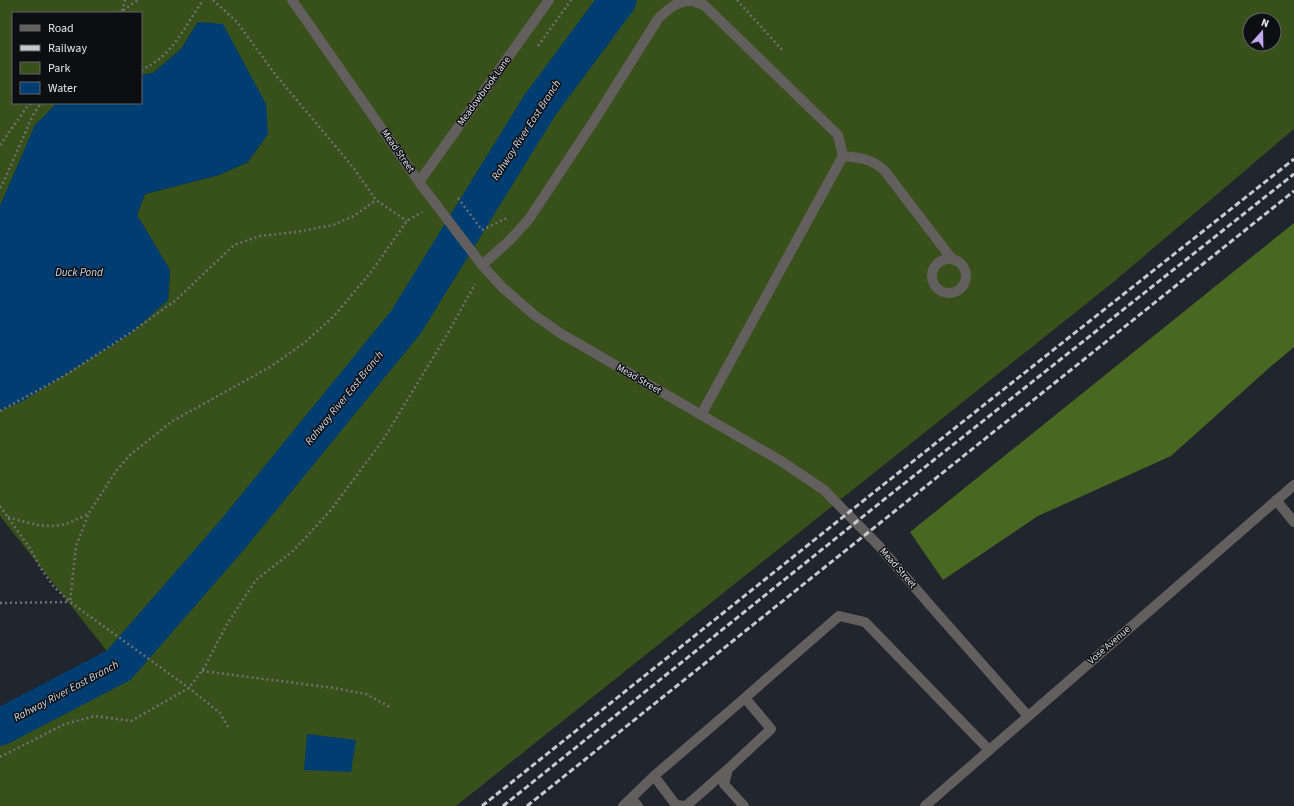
<svg xmlns="http://www.w3.org/2000/svg" width="1294" height="806" font-family="'Source Sans 3',sans-serif">
  <style>
    .green { fill: #38511a; fill-rule: evenodd }
    .forest { fill: #486822 }
    .water { fill: #003e71 }
    .lines { fill: none; stroke-linecap: round; stroke-linejoin: round }
    .river { stroke: #003e71; stroke-width: 37 }
    .path { stroke: #6c7077; stroke-width: 2.5; stroke-dasharray: 2 3; stroke-linecap: butt }
    .lane { stroke: #645f5f; stroke-width: 10 }
    .street { stroke: #645f5f; stroke-width: 10 }
    .rail { stroke: #c5c9ce; stroke-width: 3; stroke-dasharray: 6 3; stroke-linecap: butt }
    .labels { text-anchor: middle; dominant-baseline: central; stroke-width: 3; stroke-linejoin: round; paint-order: stroke }
    .street-label { font-size: 10px; fill: #e2e5ea; stroke: #0d0e12 }
    .water-label { font-size: 11px; font-style: italic; fill: #d0deee; stroke: #0d0e12 }
  </style>
  <rect width="100%" height="100%" fill="#21252d"/>
  <path class="green" d="M0 0H1294V129L1111 284 456 806H0V729L110 655 0 516V410L21 402 130 334 168 300 170 270 137 215 145 194 219 175 248 162 268 133 198 22 181 49 153 73 141 75V13H13V103H57L35 126 0 206ZM1250 20H1274V44H1250Z"/>
  <path class="forest" d="M1294 223V347L1269 368 1171 456 1038 516 943 580 910 532Z"/>
  <path class="water" d="M198 22 223 24 266 104 268 134 248 162 219 175 145 194 137 215 170 270 168 300 130 334 21 402 0 410V206L35 125 57 103H141V75L153 73 181 49Z
    M307 734 356 740 351 772 304 770Z"/>
  <g class="lines">
    <path class="river" d="M0 727 119 665 233 534 406 322 540 105 618 0"/>
    <path class="path" d="M213 0 237 22 275 74 352 166 376 200 407 221
      M737 0 783 51
      M122 11 125 0
      M119 13 138 0
      M538 46 571 0
      M141 70C172 57 185 26 203 0
      M0 145 27 107 32 103
      M0 188 4 181 33 115 41 103
      M458 198 482 230 507 218
      M0 411 64 376 133 331 176 300 234 245 260 236 296 232 333 225 354 216 376 200
      M0 506 31 550 40 567 54 587 69 601
      M8 517C28 523 48 530 69 523 75 520 82 517 88 514
      M0 603 69 602
      M202 671 334 688 366 694 390 707
      M228 727 220 713 189 688 70 602 76 546 89 513 116 471 130 455 171 422 270 367 304 343 335 315 371 272 407 221 422 212
      M0 757 65 724 95 716 131 721 189 688 204 668 227 624 256 580 293 551 330 511 383 440 448 333 475 284"/>
    <path class="lane" d="M843 156C860 158 870 158 884 170L952 259
      M932 276a17 17 0 1 1 34 0a17 17 0 1 1-34 0Z
      M482 265 510 240 529 219 592 124 658 19C667 10 678 0 692 1 696 2 700 4 704 5L838 135 843 156 701 415
      M728 769 771 729 745 698
      M631 798 638 806
      M623 806 654 776
      M744 806 724 784 728 769 686 806 676 805 654 776 739 703 839 616 865 622 989 750"/>
    <path class="street" d="M292 0 419 182 482 265 502 287 533 314 560 333 781 461 824 490 879 546 936 612 1028 716
      M419 182 549 0
      M1276 500 1294 522
      M925 806 1294 485"/>
    <path class="rail" d="M482 806 878 489 1294 159
      M503 806 886 498 1294 174
      M527 806 1294 191"/>
  </g>
  <g class="labels">
    <g class="street-label">
      <text transform="translate(484 91) rotate(-54)">Meadowbrook Lane</text>
      <text transform="translate(398 151) rotate(55)">Mead Street</text>
      <text transform="translate(639 379) rotate(30)">Mead Street</text>
      <text transform="translate(898 568) rotate(49)">Mead Street</text>
      <text transform="translate(1109 645) rotate(-41)">Vose Avenue</text>
    </g>
    <g class="water-label">
      <text transform="translate(526 130) rotate(-57)">Rahway River East Branch</text>
      <text x="79" y="272">Duck Pond</text>
      <text transform="translate(344 398) rotate(-51)">Rahway River East Branch</text>
      <text transform="translate(66 691) rotate(-28)">Rahway River East Branch</text>
    </g>
  </g>
  <rect x="12" y="12" width="130" height="92" fill="#0d0e12" stroke="#626468"/>
  <rect x="20" y="25" width="20" height="6" fill="#645f5f" stroke="#626468"/>
  <text x="48" y="32" font-size="12" fill="#e2e5ea">Road</text>
  <rect x="20" y="45" width="20" height="6" fill="#c5c9ce" stroke="#626468"/>
  <text x="48" y="52" font-size="12" fill="#e2e5ea">Railway</text>
  <rect x="20" y="62" width="20" height="12" fill="#38511a" stroke="#626468"/>
  <text x="48" y="72" font-size="12" fill="#e2e5ea">Park</text>
  <rect x="20" y="82" width="20" height="12" fill="#003e71" stroke="#626468"/>
  <text x="48" y="92" font-size="12" fill="#e2e5ea">Water</text>
  <g transform="translate(1262 32) rotate(20)"><circle r="19" fill="#0d0e12" stroke="#626468"/>
  <path d="M0-3L7 15L0 10L-7 15Z" fill="#c5a6f0"/>
  <text y="-6" font-size="11" font-weight="bold" text-anchor="middle" fill="#e2e5ea">N</text>
  </g>
</svg>
